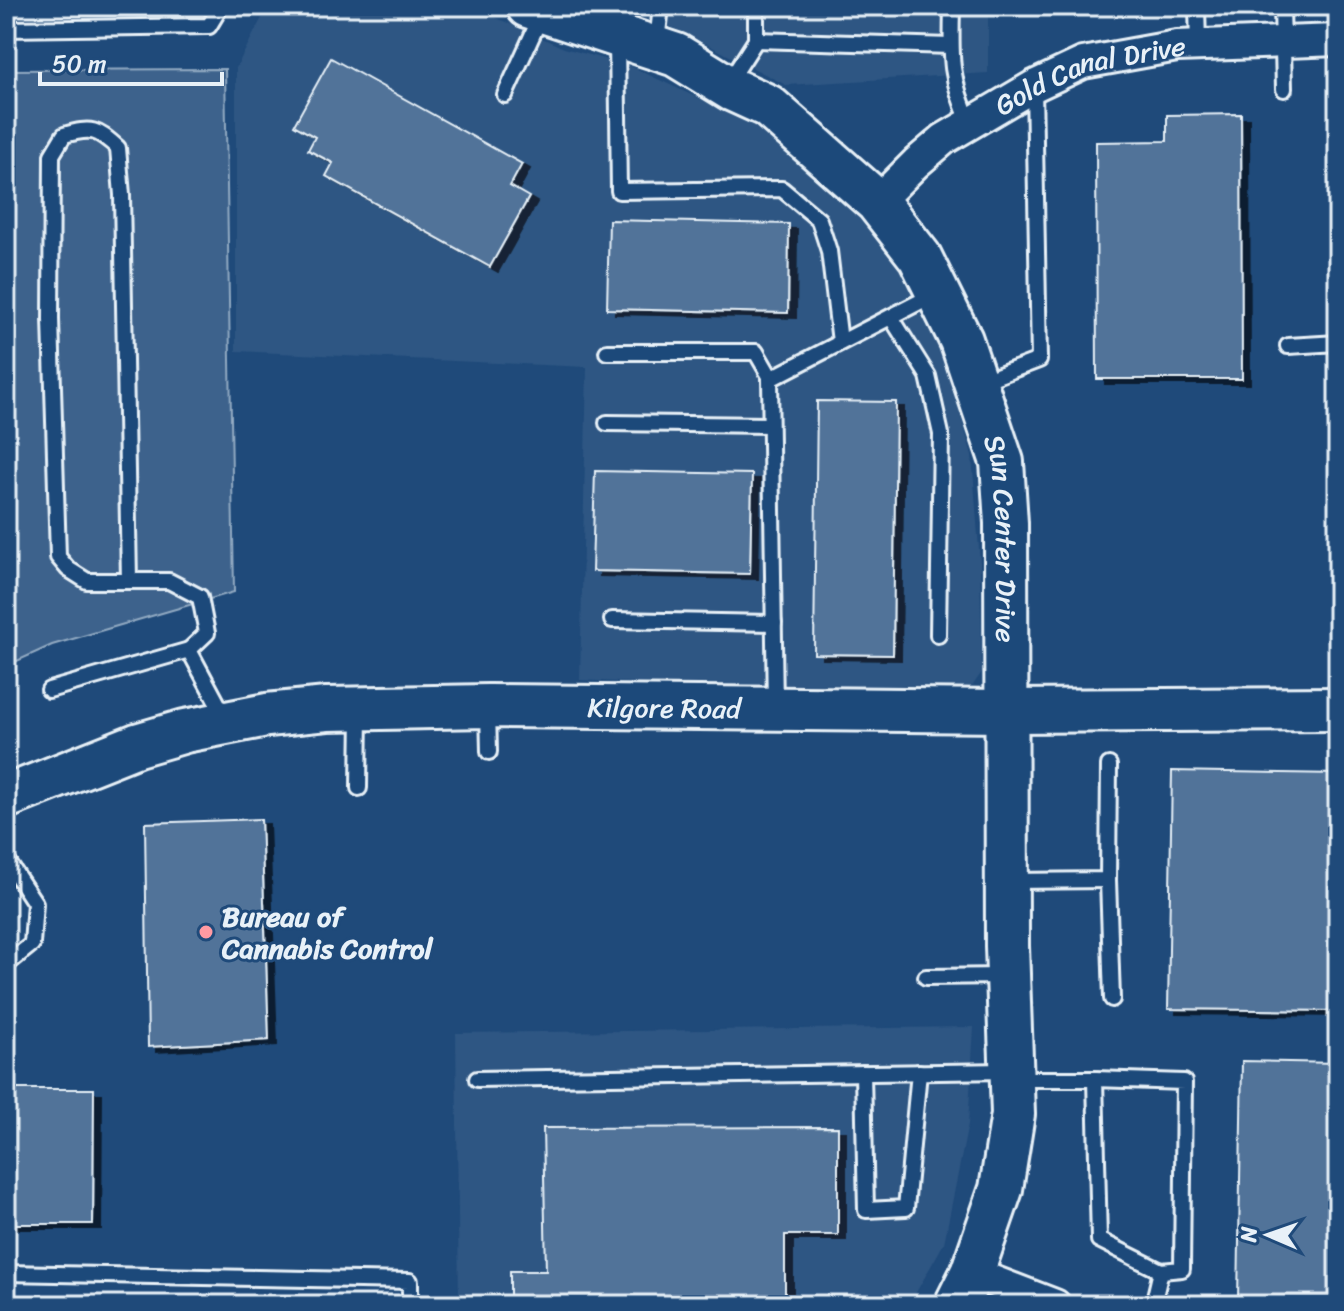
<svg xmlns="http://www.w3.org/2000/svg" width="1344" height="1311" viewBox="0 0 1344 1311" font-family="Sriracha,sans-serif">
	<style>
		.built { fill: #2e5683 }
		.green { fill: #3c628c; stroke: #92aac2; stroke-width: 2 }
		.building { fill: #517399; stroke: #e8f1f8; stroke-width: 2; filter: url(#shadow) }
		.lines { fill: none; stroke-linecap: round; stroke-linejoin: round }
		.lane-casing { stroke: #e8f1f8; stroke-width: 20 }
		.street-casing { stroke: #e8f1f8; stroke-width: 36 }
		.secondary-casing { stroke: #e8f1f8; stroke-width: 48 }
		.lane { stroke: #1f4a7a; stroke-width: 14 }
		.street { stroke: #1f4a7a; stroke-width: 30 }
		.secondary { stroke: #1f4a7a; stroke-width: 42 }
		.poi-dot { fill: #ff9aa2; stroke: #1f4a7a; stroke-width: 3 }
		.labels { text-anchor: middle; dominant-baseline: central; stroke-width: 6; stroke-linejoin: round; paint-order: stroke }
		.street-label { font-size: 28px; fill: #e8f1f8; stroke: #1f4a7a }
		.poi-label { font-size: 28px; font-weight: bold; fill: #e8f1f8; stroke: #1f4a7a; text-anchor: start }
	</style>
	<defs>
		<filter id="shadow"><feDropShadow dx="8" dy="5" stdDeviation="0" flood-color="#0009"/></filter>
	</defs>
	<rect width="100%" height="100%" fill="#1f4a7a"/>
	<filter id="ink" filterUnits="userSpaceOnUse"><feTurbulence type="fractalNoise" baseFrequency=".0125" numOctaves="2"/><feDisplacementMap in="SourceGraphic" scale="16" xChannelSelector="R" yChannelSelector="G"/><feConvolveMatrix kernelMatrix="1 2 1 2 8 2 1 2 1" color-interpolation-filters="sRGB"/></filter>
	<g filter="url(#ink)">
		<g class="built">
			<polygon points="268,6 470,6 564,48 630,66 772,133 872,228 933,320 972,455 980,563 982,672 973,685 957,691 916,698 580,680 587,367 236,351 236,68"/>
			<polygon points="613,6 988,6 988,73 786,85 681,31"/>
			<polygon points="974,1027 968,1124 944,1243 909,1305 459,1305 456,1033"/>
		</g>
		<polygon class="green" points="225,69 234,592 52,645 6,666 6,70"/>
		<g class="building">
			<polygon points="331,58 522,164 510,186 529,197 490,267 326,176 333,163 308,150 315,137 294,125"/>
			<polygon points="1241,114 1242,379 1097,379 1096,142 1167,141 1167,115"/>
			<polygon points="609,220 789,224 788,313 607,309"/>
			<polygon points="817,401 896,402 893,655 814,654"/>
			<polygon points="595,471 752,474 750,574 592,571"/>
			<polygon points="1172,771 1338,774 1338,1011 1168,1009"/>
			<polygon points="261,819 269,1040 148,1047 145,823"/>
			<polygon points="1242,1061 1338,1063 1338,1303 1238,1301"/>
			<polygon points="6,1089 94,1089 93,1224 6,1224"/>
			<polygon points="838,1127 838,1235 785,1235 785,1305 510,1305 510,1271 546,1271 543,1128"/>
		</g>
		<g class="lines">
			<g class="lane-casing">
				<g id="lane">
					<path d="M952,6C951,55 949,77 970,123"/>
					<polyline points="1197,6 1198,45"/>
					<polyline points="1282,6 1284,89"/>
					<polyline points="6,29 209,26 221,6"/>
					<polyline points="617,39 619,191 782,189 819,220 829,251 840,342"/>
					<polyline points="756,40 951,46"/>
					<polyline points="657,43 661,6"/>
					<polyline points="729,82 756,40 756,6"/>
					<polyline points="505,95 541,16"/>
					<polyline points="891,317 928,376 941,434 938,635"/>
					<polyline points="1288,346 1338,343"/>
					<polyline points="607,352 756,352 771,378"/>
					<polyline points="978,383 1039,360 1034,87"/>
					<polyline points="607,423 770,425"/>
					<path d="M129,581L122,195L118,148C97,129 92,127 64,135L52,155L51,319L58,557L68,569L87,581H169L200,597L207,633L189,650"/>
					<polyline points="612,620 774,623"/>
					<polyline points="49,690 189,650 226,719"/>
					<polyline points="775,706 770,379 933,295"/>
					<polyline points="488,709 489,752"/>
					<polyline points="359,788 360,712"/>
					<polyline points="6,859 35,903 32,944 6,965"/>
					<polyline points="1108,880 1112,999"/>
					<polyline points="1011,881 1108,880 1109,765"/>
					<polyline points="926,977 1004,976"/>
					<polyline points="863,1073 866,1210 906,1208 919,1072"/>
					<polyline points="477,1079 1008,1071"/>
					<polyline points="1017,1079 1095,1079 1099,1240 1161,1271 1153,1305"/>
					<polyline points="1095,1079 1184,1082 1182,1269 1161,1271"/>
					<polyline points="6,1273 410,1281 410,1305"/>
				</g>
			</g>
			<g class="street-casing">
				<g id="street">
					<path id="s1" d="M877,202L916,163L944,139L1034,86L1083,63L1177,46L1338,40"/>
					<polyline points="972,1273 1055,1305"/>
				</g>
			</g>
			<g class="secondary-casing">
				<g id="secondary">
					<path id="s2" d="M528,6L676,55L733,90L768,106L877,202L920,257L961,340L1002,462L1006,523L1007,946L1013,1114L1001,1189L972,1273L956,1305"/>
					<path id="s3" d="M6,797L137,745L185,731L267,715L327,709L488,706L1006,711L1338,709"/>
				</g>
			</g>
			<use href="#lane" class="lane"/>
			<use href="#street" class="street"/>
			<use href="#secondary" class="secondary"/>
		</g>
	</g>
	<circle class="poi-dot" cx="206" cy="932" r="8"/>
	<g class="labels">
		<g class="street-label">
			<text stroke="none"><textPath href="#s1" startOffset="254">Gold Canal Drive</textPath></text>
			<text stroke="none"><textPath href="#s2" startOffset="774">Sun Center Drive</textPath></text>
			<text stroke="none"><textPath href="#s3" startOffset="672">Kilgore Road</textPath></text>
		</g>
		<g class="poi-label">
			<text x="222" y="916">Bureau of<tspan x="222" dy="32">Cannabis Control</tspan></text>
		</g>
	</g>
	<rect width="1344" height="1311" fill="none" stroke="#1f4a7a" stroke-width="32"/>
	<rect x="16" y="16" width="1312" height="1279" fill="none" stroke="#e8f1f8" stroke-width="3" filter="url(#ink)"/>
	<g transform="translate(1268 1235) rotate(272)" stroke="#1f4a7a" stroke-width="6" paint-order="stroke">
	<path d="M0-6L14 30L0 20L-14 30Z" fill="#e8f1f8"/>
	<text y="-12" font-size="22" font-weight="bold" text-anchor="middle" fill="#e8f1f8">N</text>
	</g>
	<path d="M40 72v12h182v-12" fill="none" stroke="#e8f1f8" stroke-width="4"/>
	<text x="52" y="72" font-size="24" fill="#e8f1f8" stroke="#1f4a7a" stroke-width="6" paint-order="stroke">50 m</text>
</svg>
